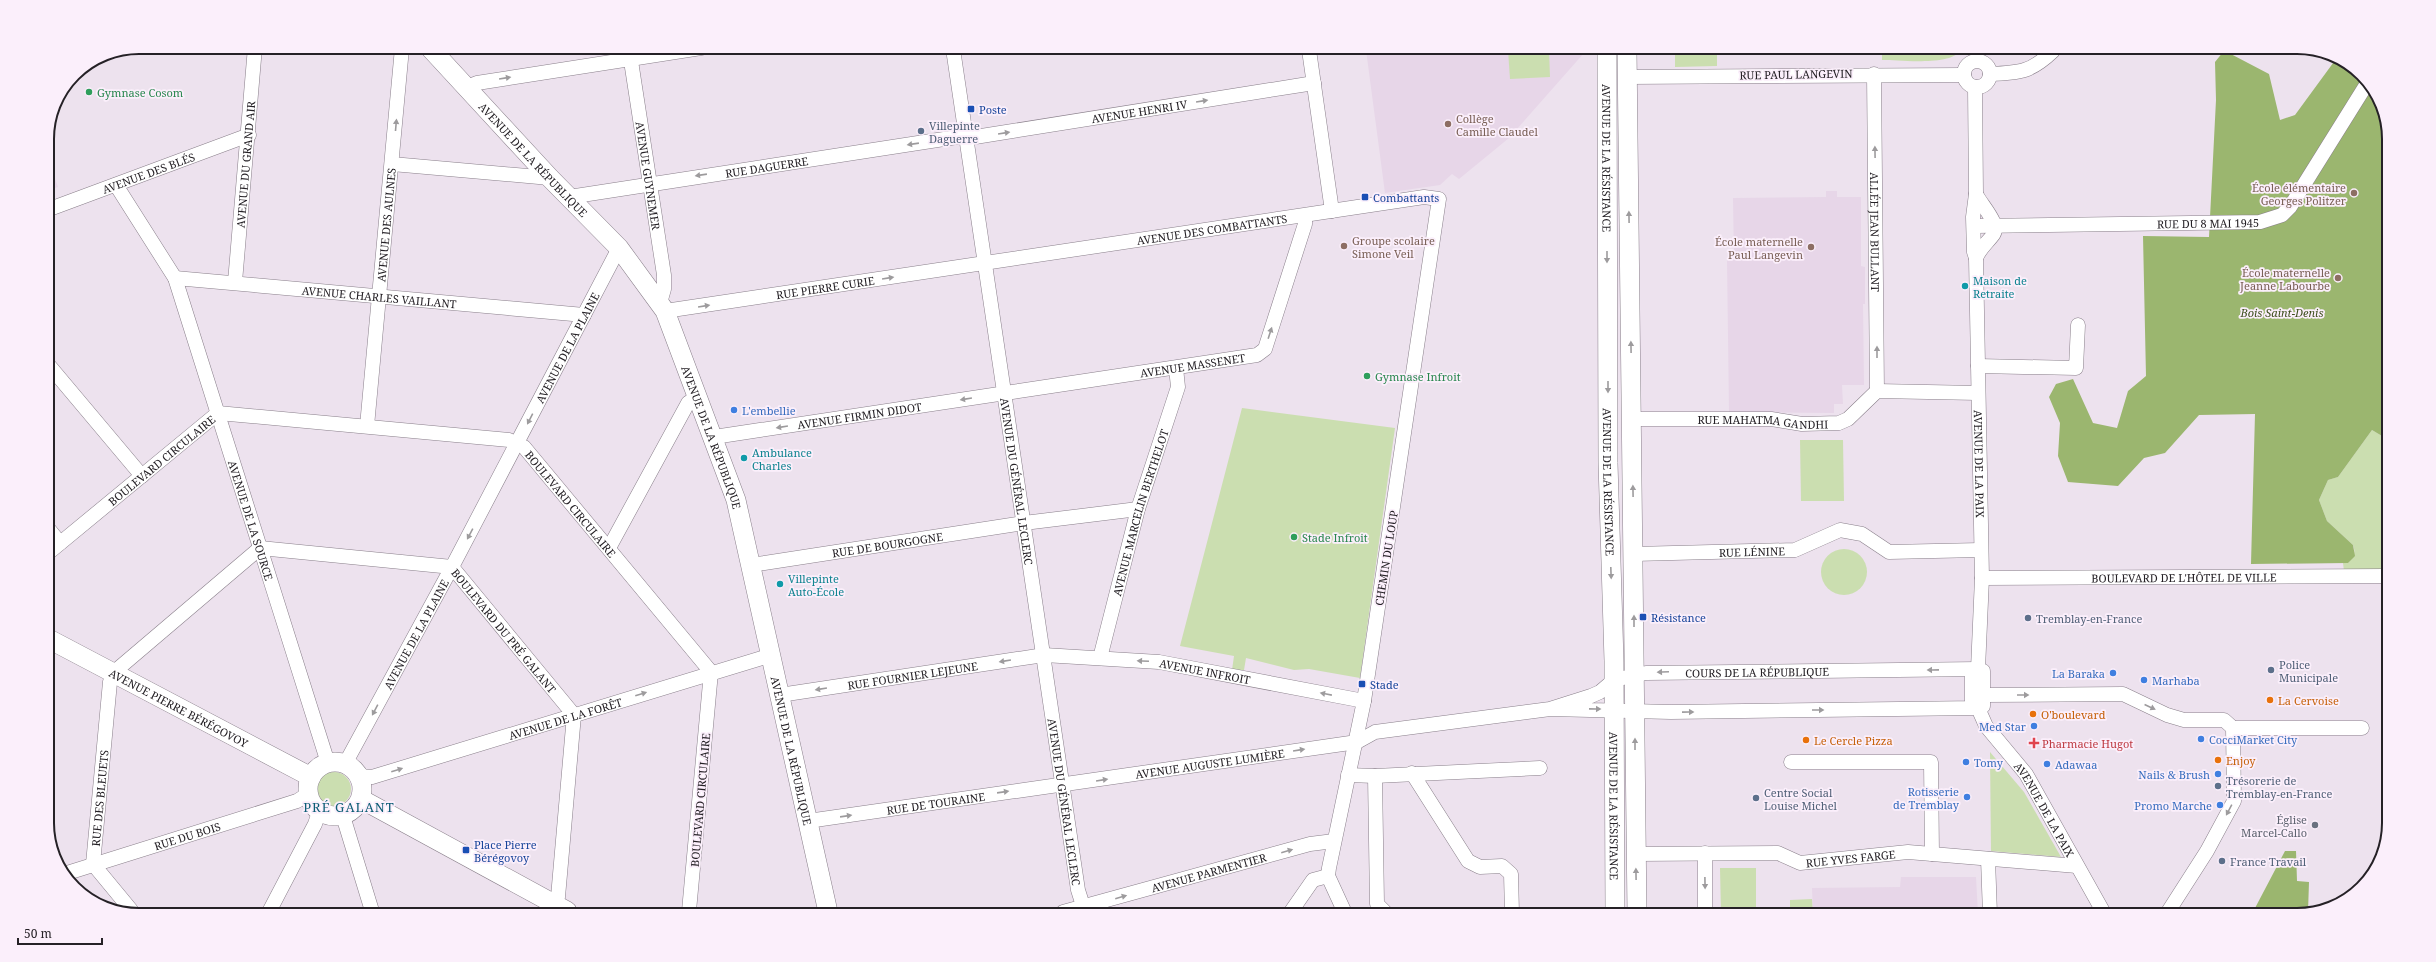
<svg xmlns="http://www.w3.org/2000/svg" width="2436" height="962" viewBox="0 0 2436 962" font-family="'Noto Serif',serif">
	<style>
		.built { fill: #e7d6e8 }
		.green { fill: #cbdeb0 }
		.forest { fill: #9bb66f }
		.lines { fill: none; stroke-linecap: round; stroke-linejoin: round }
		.street-casing { stroke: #897f8a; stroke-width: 15 }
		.secondary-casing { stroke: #897f8a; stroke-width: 20 }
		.street { stroke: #fff; stroke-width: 14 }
		.secondary { stroke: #fff; stroke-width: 19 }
		.oneway { fill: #9d9b9d }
		.leisure-dot { fill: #2e9e5b; stroke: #fbeffb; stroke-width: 1.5 }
		.transit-dot { fill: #1a4fb4; stroke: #fbeffb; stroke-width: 1.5 }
		.education-dot { fill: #8d6e63; stroke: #fbeffb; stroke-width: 1.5 }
		.service-dot { fill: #5c6f8a; stroke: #fbeffb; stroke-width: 1.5 }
		.culture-dot { fill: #0f9aa8; stroke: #fbeffb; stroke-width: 1.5 }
		.shop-dot { fill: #3f7fe0; stroke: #fbeffb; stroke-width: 1.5 }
		.food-dot { fill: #e8710a; stroke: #fbeffb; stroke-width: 1.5 }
		.health-dot { fill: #e0444e; stroke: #fbeffb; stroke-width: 1.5 }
		.worship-dot { fill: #6b7280; stroke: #fbeffb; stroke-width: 1.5 }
		.labels { text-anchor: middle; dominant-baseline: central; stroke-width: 3.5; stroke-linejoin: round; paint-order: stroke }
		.street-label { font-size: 11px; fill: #252126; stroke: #fbeffb }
		.leisure-label { font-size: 11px; fill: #27864d; stroke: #fbeffb; text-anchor: start }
		.transit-label { font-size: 11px; fill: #164399; stroke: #fbeffb; text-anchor: start }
		.education-label { font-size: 11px; fill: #785e54; stroke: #fbeffb; text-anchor: end }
		.service-label { font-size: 11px; fill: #4e5e75; stroke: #fbeffb; text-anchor: start }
		.culture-label { font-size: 11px; fill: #0d838f; stroke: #fbeffb; text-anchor: start }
		.park-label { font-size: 11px; font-style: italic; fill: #3c4e1b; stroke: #fbeffb }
		.shop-label { font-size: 11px; fill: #366cbe; stroke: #fbeffb; text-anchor: start }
		.food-label { font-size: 11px; fill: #c56008; stroke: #fbeffb; text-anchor: start }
		.health-label { font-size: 11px; fill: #be3a42; stroke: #fbeffb; text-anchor: start }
		.worship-label { font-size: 11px; fill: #5b616d; stroke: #fbeffb; text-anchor: end }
		.quarter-label { font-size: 13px; letter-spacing: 1px; fill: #0c5d75; stroke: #fbeffb }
		.rim { fill: none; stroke: #252126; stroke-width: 2 }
	</style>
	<rect width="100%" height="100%" fill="#ede2ee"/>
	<g class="built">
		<polygon points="1366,50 1584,50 1584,53 1509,138 1459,179 1452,174 1440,185 1385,193"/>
		<polygon points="47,158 58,187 47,191"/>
		<polygon points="1826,191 1837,191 1837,197 1861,197 1861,266 1865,267 1865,304 1863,304 1864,385 1842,385 1843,404 1834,404 1834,413 1729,412 1727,260 1734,259 1733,198 1826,197"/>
		<polygon points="1901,877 1976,877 1978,914 1813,914 1812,888 1900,887"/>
	</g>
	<g class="green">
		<polygon points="1508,50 1549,50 1550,77 1510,79"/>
		<polygon points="1675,51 1717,51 1717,66 1675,67"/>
		<path d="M1882,51H1960C1950,66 1899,60 1882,60Z"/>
		<polygon points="1242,408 1395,428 1360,678 1309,669 1294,670 1246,658 1244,670 1232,670 1234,656 1180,646"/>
		<path d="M2372,430L2387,439L2386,571H2344L2343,563H2348C2354,557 2356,553 2353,545L2327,521L2319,500L2328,480L2338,477Z"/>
		<polygon points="1800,440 1843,440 1844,501 1801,501"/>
		<circle cx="1844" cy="572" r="23"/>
		<polygon points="1990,752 2024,792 2061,857 1991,851"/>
		<circle cx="334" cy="789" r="17"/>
		<polygon points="1720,868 1756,868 1756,914 1721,914"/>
		<polygon points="1812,899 1813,914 1790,914 1790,900"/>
	</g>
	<g class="forest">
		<polygon points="2223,52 2227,52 2269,74 2280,120 2295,115 2336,59 2370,83 2389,133 2387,439 2372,430 2338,477 2328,480 2319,500 2327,521 2353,545 2355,556 2348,563 2251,564 2255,414 2199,415 2165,453 2144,458 2118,486 2068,482 2058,456 2060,423 2049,397 2056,384 2073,379 2093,423 2117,428 2128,391 2146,376 2143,236 2209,237 2216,100 2215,62"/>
		<polygon points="2285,851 2296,851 2297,881 2309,882 2308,912 2297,915 2255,915 2254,910"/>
	</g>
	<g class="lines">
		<g class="street-casing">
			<g id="street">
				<path id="s1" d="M629,48L664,275V289L660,303"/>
				<path id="s2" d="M953,49L1078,890L1085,912"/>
				<polyline points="1309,50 1332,211"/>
				<circle cx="1977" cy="74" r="13"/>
				<path id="s3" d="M1874,74L1877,391"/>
				<path d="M1990,74C2020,73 2031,72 2053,51"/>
				<polyline points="1627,77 1964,75"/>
				<polyline points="467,87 477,83 701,48"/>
				<polyline points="1975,87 1976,194 1973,217 1974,252 1976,258"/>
				<polyline points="392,164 550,178"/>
				<path id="s4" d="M116,185L175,278L328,763"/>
				<path id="s5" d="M1976,194C1981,205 2001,224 1993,235C1987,243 1980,248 1976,258L1982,578L1978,669"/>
				<path id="s6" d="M569,197L957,137H975L1314,83"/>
				<path id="s7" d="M47,210L249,135"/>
				<path id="s8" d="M1974,226L2260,222L2282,215L2290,207L2368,82"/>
				<path id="s9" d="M175,278L584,315"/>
				<path id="s10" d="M235,282L255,47"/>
				<path id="s11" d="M665,311L1424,197L1439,199L1364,701L1329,868L1328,876L1345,913"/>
				<polyline points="47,363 142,476"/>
				<polyline points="1978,366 2076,368 2078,325"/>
				<path id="s12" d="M1632,419H1771L1802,424L1839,423L1848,419L1877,391L1978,393"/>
				<path id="s13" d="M367,426L402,48"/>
				<path id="s14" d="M714,437L1257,355L1265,349L1305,224V216"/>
				<polyline points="47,527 60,543"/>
				<polyline points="609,548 688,403 698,396"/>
				<path id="s15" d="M47,554L218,413L509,440L524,447L711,672L689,911"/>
				<path id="s16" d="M1634,554L1795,550L1840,530L1862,534L1889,552L1980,550"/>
				<path id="s17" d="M751,565L1024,523L1138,509"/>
				<path id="s18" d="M1982,578L2386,576"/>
				<path id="s19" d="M1100,658L1138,509L1178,387L1176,368"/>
				<polyline points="1972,670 1972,707"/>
				<path id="s20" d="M780,695L1044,655L1159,662L1364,701"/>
				<polyline points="1984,695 2123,694 2167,715 2184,720 2224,720 2233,728 2234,801 2207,851 2166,915"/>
				<path id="s21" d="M1978,708L1986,726L2026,774L2105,915"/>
				<polyline points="2233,728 2362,728"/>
				<polyline points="1791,762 1931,762 1932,854"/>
				<path id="s22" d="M345,764L452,567L619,248"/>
				<polyline points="1412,773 1468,861 1480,867 1502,866 1511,874 1512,913"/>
				<polyline points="1348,775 1375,776 1540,768"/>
				<path id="s23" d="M359,776L372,777L772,655"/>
				<polyline points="1375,776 1377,904 1386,913"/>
				<polyline points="343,816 372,911"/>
				<path id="s24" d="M808,821L1357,742L1375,732L1550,709L1591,696L1600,692L1614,680L1646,673L1978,669L1983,671V706L1978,708L1671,712L1550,709"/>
				<polyline points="1705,853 1705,914"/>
				<path id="s25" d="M1636,854L1778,853L1800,863L1908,852L2077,866"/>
				<polyline points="1988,859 1990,914"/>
				<path id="s26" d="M64,874L297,801L308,794"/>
				<path id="s27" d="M131,910L93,864L110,682L113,673L260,548L452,567L574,715L558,897L552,911"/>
				<polyline points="270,910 315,824 319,812"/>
				<path id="s28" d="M1063,912L1310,844L1334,841"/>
				<polyline points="1290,913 1313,880 1328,876"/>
			</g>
		</g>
		<g class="secondary-casing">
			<g id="secondary">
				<path id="s29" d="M430,48L550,178L619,248L665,311L736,500L828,912"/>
				<path id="s30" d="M1607,50L1608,463L1614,661L1615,913"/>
				<polyline points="1627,50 1637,913"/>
				<path id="s31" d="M47,638L311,777"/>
				<circle cx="335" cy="789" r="27"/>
				<polyline points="361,799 567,911"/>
			</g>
		</g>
		<use href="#street" class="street"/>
		<use href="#secondary" class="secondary"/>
	</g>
	<defs><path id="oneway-solid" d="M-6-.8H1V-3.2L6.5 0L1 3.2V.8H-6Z"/></defs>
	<g class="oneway">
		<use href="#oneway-solid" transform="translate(505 78) rotate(-9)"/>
		<use href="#oneway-solid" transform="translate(1202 101) rotate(-9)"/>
		<use href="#oneway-solid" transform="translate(396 125) rotate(-85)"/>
		<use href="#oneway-solid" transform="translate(1004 133) rotate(-9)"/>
		<use href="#oneway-solid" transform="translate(913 144) rotate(172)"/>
		<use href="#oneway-solid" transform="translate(1875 152) rotate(-91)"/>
		<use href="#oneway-solid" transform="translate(701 175) rotate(172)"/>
		<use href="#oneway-solid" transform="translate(1629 217) rotate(-91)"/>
		<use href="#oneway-solid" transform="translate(1607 257) rotate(90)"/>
		<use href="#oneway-solid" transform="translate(888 278) rotate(-9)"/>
		<use href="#oneway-solid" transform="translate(704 306) rotate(-9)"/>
		<use href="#oneway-solid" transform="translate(1270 333) rotate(-72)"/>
		<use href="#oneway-solid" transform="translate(1631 347) rotate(-91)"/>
		<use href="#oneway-solid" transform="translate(1877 352) rotate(-90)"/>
		<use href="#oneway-solid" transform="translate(1608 387) rotate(90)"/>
		<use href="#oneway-solid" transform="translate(966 399) rotate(171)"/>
		<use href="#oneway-solid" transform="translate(530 419) rotate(117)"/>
		<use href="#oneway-solid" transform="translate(782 427) rotate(171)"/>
		<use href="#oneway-solid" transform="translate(1633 491) rotate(-91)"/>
		<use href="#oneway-solid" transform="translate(470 534) rotate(118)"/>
		<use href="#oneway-solid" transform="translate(1611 573) rotate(88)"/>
		<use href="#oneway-solid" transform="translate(1634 621) rotate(-90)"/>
		<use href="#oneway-solid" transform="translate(1005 661) rotate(171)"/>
		<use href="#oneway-solid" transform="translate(1143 661) rotate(-177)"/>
		<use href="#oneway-solid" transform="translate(1933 670) rotate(179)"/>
		<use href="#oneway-solid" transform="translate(1663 672) rotate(178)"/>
		<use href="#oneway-solid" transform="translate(821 689) rotate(171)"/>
		<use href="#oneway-solid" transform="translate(641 694) rotate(-17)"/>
		<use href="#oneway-solid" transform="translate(1326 694) rotate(-169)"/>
		<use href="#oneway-solid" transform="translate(2023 695)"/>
		<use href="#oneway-solid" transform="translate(2150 707) rotate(25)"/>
		<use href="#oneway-solid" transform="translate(1595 709) rotate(1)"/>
		<use href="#oneway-solid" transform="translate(375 710) rotate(118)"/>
		<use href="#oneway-solid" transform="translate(1818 710)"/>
		<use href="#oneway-solid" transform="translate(1688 712) rotate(-1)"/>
		<use href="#oneway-solid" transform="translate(1635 744) rotate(-90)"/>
		<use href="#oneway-solid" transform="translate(1299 750) rotate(-9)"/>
		<use href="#oneway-solid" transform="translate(397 770) rotate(-17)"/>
		<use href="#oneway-solid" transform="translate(1102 780) rotate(-9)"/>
		<use href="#oneway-solid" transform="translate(1003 792) rotate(-8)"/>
		<use href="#oneway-solid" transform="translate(2229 810) rotate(118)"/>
		<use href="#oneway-solid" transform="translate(846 816) rotate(-8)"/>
		<use href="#oneway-solid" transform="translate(1287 851) rotate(-16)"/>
		<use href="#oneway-solid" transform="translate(1636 874) rotate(-91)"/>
		<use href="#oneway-solid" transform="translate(1705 883) rotate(89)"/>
		<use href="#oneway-solid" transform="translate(1121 897) rotate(-16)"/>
	</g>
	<g class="leisure-dot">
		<circle cx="89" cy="92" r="4"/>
		<circle cx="1367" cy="376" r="4"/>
		<circle cx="1294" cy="537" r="4"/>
	</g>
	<g class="transit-dot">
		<rect x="967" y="105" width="8" height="8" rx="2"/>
		<rect x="1361" y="193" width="8" height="8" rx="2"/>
		<rect x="1639" y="613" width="8" height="8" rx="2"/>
		<rect x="1358" y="680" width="8" height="8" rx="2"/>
		<rect x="462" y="846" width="8" height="8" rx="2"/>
	</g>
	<g class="education-dot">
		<circle cx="1448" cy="124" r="4"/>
		<circle cx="2354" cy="193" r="4"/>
		<circle cx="1344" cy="246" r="4"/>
		<circle cx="1811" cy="247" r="4"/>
		<circle cx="2338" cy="278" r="4"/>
	</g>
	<g class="service-dot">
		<circle cx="921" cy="131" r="4"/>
		<circle cx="2028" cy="618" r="4"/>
		<circle cx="2271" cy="670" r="4"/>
		<circle cx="2218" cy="786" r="4"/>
		<circle cx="1756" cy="798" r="4"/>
		<circle cx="2222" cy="861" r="4"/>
	</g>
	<g class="culture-dot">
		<circle cx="1965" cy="286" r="4"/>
		<circle cx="744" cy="458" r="4"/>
		<circle cx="780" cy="584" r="4"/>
	</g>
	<g class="shop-dot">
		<circle cx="734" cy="410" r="4"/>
		<circle cx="2113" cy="673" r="4"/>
		<circle cx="2144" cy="680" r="4"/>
		<circle cx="2034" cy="726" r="4"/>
		<circle cx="2201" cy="739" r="4"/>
		<circle cx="1966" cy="762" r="4"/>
		<circle cx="2047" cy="764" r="4"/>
		<circle cx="2218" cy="774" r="4"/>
		<circle cx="1967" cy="797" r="4"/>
		<circle cx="2220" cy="805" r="4"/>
	</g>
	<g class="food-dot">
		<circle cx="2270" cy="700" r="4"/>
		<circle cx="2033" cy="714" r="4"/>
		<circle cx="1806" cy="740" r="4"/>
		<circle cx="2218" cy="760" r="4"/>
	</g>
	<path class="health-dot" d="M2032 737h4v4h4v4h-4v4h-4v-4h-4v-4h4z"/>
	<circle class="worship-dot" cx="2315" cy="825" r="4"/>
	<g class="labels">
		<g class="street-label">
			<text transform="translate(1796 74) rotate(-1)">RUE PAUL LANGEVIN</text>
			<text stroke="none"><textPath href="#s6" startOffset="577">AVENUE HENRI IV</textPath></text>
			<text stroke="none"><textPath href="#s30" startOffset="108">AVENUE DE LA RÉSISTANCE</textPath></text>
			<text stroke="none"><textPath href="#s29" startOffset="152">AVENUE DE LA RÉPUBLIQUE</textPath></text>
			<text stroke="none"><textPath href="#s10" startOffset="118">AVENUE DU GRAND AIR</textPath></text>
			<text stroke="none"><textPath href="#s6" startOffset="200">RUE DAGUERRE</textPath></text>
			<text stroke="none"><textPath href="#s7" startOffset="108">AVENUE DES BLÉS</textPath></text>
			<text stroke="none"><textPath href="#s1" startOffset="129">AVENUE GUYNEMER</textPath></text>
			<text stroke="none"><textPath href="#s8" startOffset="234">RUE DU 8 MAI 1945</textPath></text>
			<text stroke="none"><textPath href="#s13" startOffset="202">AVENUE DES AULNES</textPath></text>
			<text stroke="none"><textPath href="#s11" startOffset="553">AVENUE DES COMBATTANTS</textPath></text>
			<text stroke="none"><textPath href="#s3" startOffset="158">ALLÉE JEAN BULLANT</textPath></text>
			<text stroke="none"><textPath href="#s11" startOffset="162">RUE PIERRE CURIE</textPath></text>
			<text stroke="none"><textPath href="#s9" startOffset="205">AVENUE CHARLES VAILLANT</textPath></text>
			<text stroke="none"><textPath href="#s22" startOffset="472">AVENUE DE LA PLAINE</textPath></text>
			<text stroke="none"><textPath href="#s14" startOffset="484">AVENUE MASSENET</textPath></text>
			<text stroke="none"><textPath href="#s14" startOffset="147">AVENUE FIRMIN DIDOT</textPath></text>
			<text stroke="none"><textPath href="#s12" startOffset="131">RUE MAHATMA GANDHI</textPath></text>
			<text stroke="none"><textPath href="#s29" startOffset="488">AVENUE DE LA RÉPUBLIQUE</textPath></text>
			<text stroke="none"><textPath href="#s15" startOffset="148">BOULEVARD CIRCULAIRE</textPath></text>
			<text stroke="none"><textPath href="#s5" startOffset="281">AVENUE DE LA PAIX</textPath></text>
			<text stroke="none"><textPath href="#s2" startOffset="437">AVENUE DU GÉNÉRAL LECLERC</textPath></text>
			<text stroke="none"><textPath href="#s30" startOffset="432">AVENUE DE LA RÉSISTANCE</textPath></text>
			<text stroke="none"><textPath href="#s15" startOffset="604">BOULEVARD CIRCULAIRE</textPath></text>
			<text stroke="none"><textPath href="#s19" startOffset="151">AVENUE MARCELIN BERTHELOT</textPath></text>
			<text stroke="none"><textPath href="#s4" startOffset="364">AVENUE DE LA SOURCE</textPath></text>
			<text stroke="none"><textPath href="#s17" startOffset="138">RUE DE BOURGOGNE</textPath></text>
			<text stroke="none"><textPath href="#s16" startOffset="118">RUE LÉNINE</textPath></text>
			<text transform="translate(1386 558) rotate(-81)">CHEMIN DU LOUP</text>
			<text stroke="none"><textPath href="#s18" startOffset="202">BOULEVARD DE L'HÔTEL DE VILLE</textPath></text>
			<text stroke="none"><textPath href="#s27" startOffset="720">BOULEVARD DU PRÉ GALANT</textPath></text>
			<text stroke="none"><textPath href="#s22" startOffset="148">AVENUE DE LA PLAINE</textPath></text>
			<text stroke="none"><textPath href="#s20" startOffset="429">AVENUE INFROIT</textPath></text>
			<text stroke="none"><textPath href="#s24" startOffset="967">COURS DE LA RÉPUBLIQUE</textPath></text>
			<text stroke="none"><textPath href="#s20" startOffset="134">RUE FOURNIER LEJEUNE</textPath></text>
			<text stroke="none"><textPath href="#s31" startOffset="149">AVENUE PIERRE BÉRÉGOVOY</textPath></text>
			<text stroke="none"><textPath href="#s23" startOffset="215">AVENUE DE LA FORÊT</textPath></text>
			<text stroke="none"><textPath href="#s29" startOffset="812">AVENUE DE LA RÉPUBLIQUE</textPath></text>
			<text stroke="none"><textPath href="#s24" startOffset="406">AVENUE AUGUSTE LUMIÈRE</textPath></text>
			<text stroke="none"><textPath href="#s27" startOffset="126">RUE DES BLEUETS</textPath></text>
			<text transform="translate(700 800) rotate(-85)">BOULEVARD CIRCULAIRE</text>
			<text stroke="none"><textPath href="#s2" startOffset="761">AVENUE DU GÉNÉRAL LECLERC</textPath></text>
			<text stroke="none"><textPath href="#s24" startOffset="129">RUE DE TOURAINE</textPath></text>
			<text stroke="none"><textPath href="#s30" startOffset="756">AVENUE DE LA RÉSISTANCE</textPath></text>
			<text stroke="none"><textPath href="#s21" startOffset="122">AVENUE DE LA PAIX</textPath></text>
			<text stroke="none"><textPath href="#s26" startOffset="129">RUE DU BOIS</textPath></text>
			<text stroke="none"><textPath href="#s25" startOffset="217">RUE YVES FARGE</textPath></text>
			<text stroke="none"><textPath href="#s28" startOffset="151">AVENUE PARMENTIER</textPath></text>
		</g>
		<g class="leisure-label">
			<text x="97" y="92">Gymnase Cosom</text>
			<text x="1375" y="376">Gymnase Infroit</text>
			<text x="1302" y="537">Stade Infroit</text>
		</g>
		<g class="transit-label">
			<text x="979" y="109">Poste</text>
			<text x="1373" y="197">Combattants</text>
			<text x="1651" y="617">Résistance</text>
			<text x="1370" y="684">Stade</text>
			<text x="474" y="844">Place Pierre<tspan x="474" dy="13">Bérégovoy</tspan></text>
		</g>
		<g class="education-label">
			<text x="1456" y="118" text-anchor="start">Collège<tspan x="1456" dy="13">Camille Claudel</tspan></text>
			<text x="2346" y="187">École élémentaire<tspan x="2346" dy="13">Georges Politzer</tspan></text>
			<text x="1352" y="240" text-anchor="start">Groupe scolaire<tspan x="1352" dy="13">Simone Veil</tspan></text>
			<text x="1803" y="241">École maternelle<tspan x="1803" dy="13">Paul Langevin</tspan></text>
			<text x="2330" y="272">École maternelle<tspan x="2330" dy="13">Jeanne Labourbe</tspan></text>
		</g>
		<g class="service-label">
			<text x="929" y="125">Villepinte<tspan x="929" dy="13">Daguerre</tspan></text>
			<text x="2036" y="618">Tremblay-en-France</text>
			<text x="2279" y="664">Police<tspan x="2279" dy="13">Municipale</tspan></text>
			<text x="2226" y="780">Trésorerie de<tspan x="2226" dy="13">Tremblay-en-France</tspan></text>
			<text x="1764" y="792">Centre Social<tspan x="1764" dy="13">Louise Michel</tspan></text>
			<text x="2230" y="861">France Travail</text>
		</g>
		<g class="culture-label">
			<text x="1973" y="280">Maison de<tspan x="1973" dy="13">Retraite</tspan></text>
			<text x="752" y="452">Ambulance<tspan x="752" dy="13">Charles</tspan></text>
			<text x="788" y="578">Villepinte<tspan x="788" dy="13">Auto-École</tspan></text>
		</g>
		<g class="park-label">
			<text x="2282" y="312">Bois Saint-Denis</text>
		</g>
		<g class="shop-label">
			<text x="742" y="410">L'embellie</text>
			<text x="2105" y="673" text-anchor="end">La Baraka</text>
			<text x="2152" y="680">Marhaba</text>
			<text x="2026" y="726" text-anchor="end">Med Star</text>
			<text x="2209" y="739">CocciMarket City</text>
			<text x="1974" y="762">Tomy</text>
			<text x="2055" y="764">Adawaa</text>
			<text x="2210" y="774" text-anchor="end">Nails &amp; Brush</text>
			<text x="1959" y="791" text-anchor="end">Rotisserie<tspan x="1959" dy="13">de Tremblay</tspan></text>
			<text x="2212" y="805" text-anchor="end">Promo Marche</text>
		</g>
		<g class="food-label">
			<text x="2278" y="700">La Cervoise</text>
			<text x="2041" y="714">O'boulevard</text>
			<text x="1814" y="740">Le Cercle Pizza</text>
			<text x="2226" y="760">Enjoy</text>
		</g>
		<g class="health-label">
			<text x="2042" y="743">Pharmacie Hugot</text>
		</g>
		<g class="worship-label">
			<text x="2307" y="819">Église<tspan x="2307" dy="13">Marcel-Callo</tspan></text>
		</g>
		<g class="quarter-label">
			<text x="349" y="807">PRÉ GALANT</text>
		</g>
	</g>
	<path d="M0 0H2436V962H0ZM139 54H2297A85 85 0 0 1 2382 139V823A85 85 0 0 1 2297 908H139A85 85 0 0 1 54 823V139A85 85 0 0 1 139 54Z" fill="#fbeffb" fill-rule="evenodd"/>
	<path class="rim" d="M139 54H2297A85 85 0 0 1 2382 139V823A85 85 0 0 1 2297 908H139A85 85 0 0 1 54 823V139A85 85 0 0 1 139 54Z"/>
	<path d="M18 938v6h84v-6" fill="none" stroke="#252126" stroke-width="2"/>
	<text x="24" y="938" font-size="12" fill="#252126" stroke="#fbeffb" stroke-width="3" paint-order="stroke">50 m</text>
</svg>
